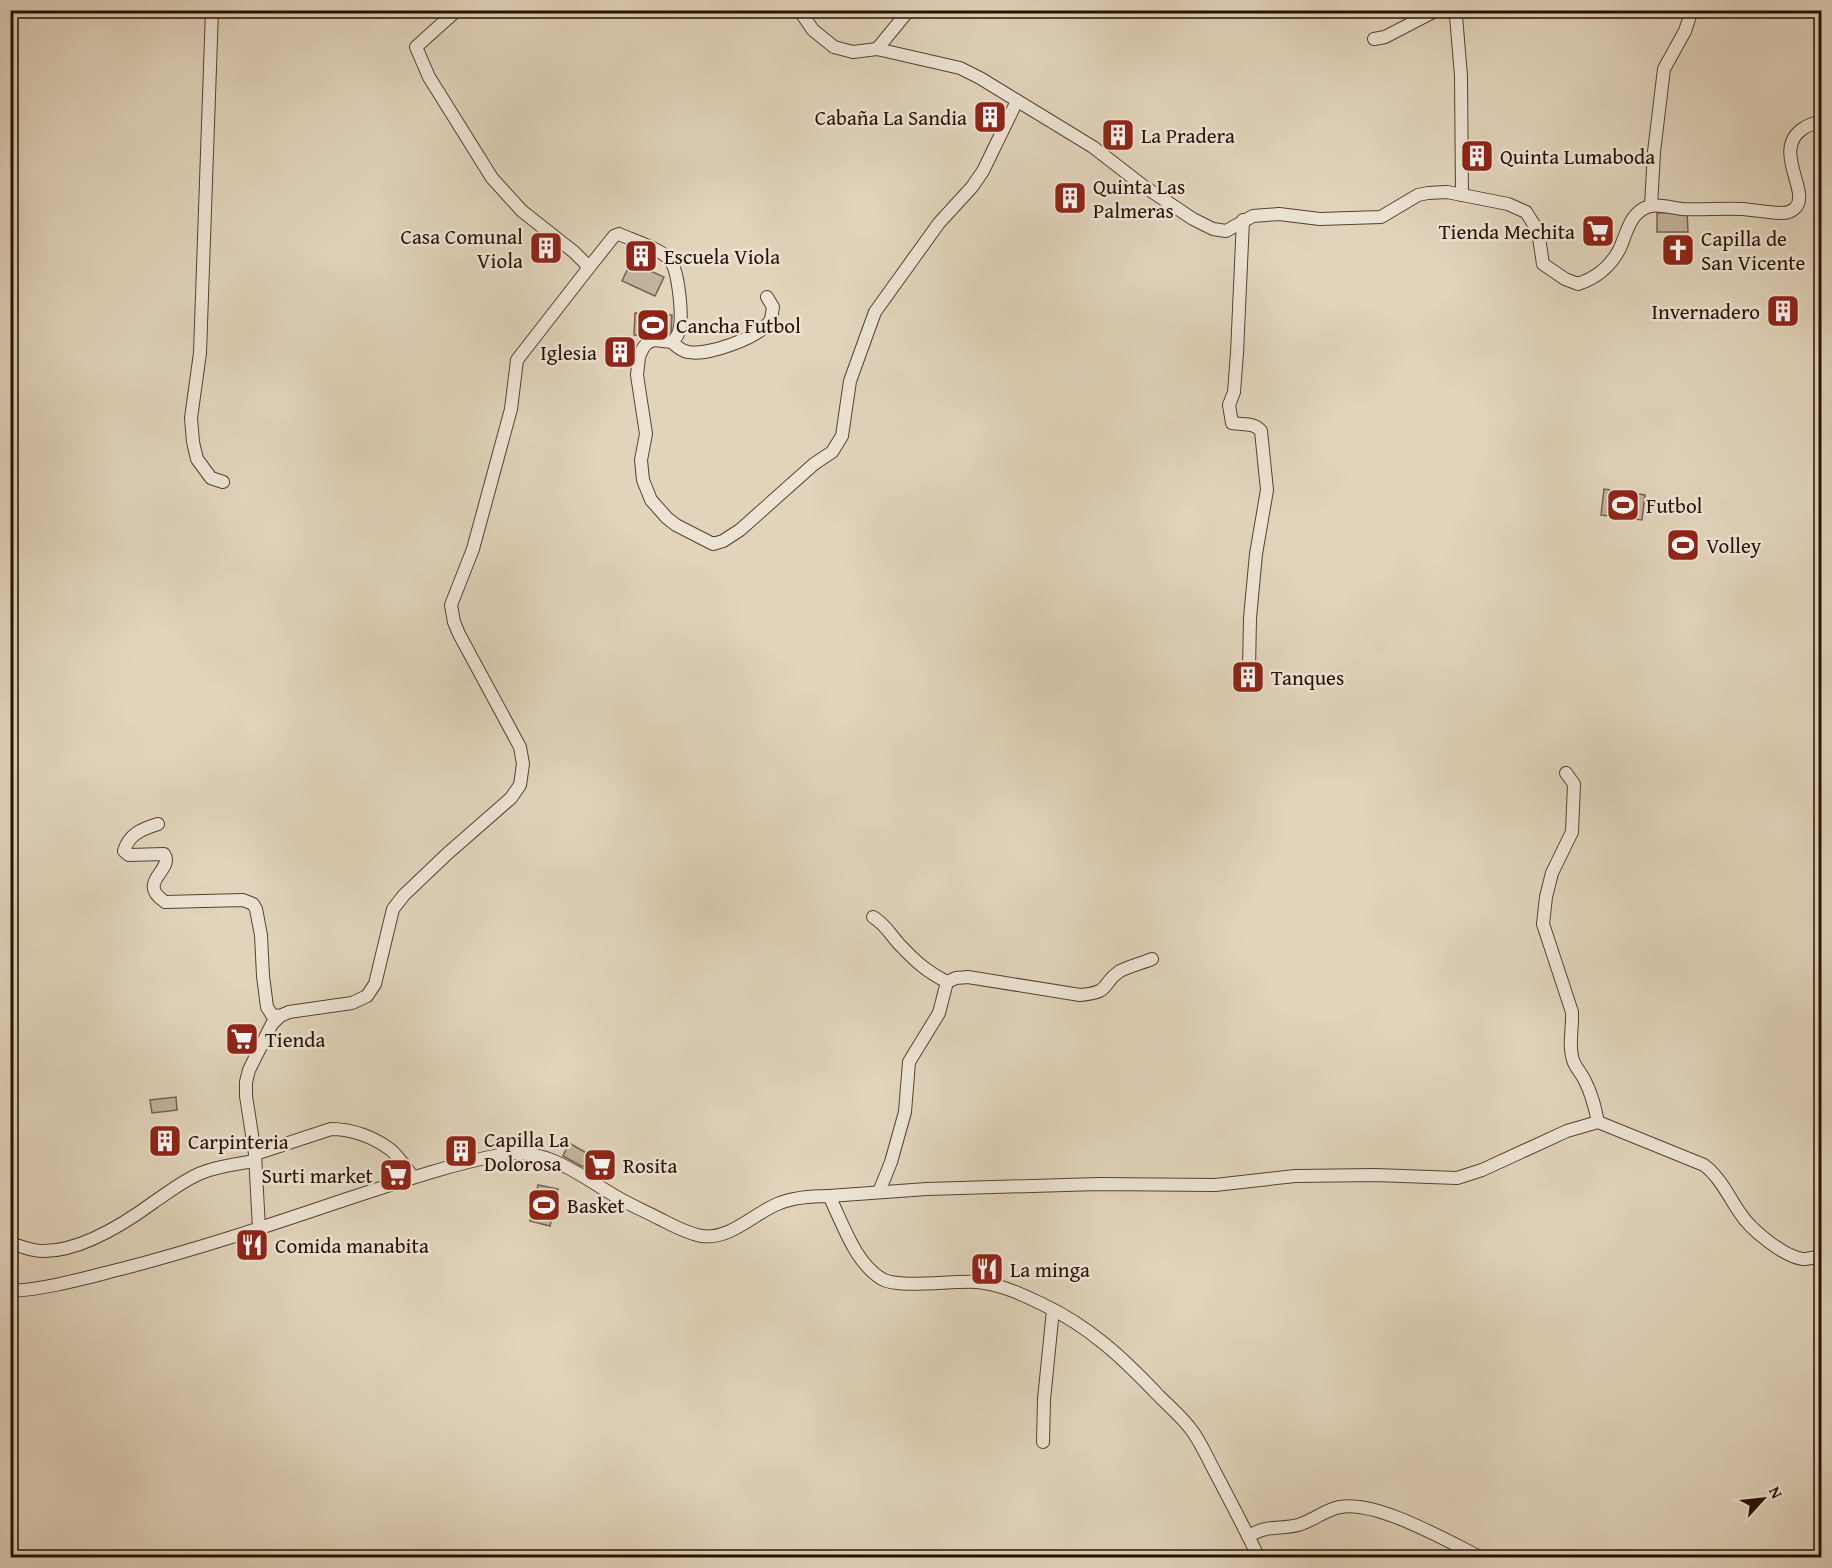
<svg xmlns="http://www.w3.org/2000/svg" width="1832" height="1568" viewBox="0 0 1832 1568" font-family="'Gentium Book Plus',serif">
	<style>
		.pitch { fill: #c2b39c; stroke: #756150; stroke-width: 1.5 }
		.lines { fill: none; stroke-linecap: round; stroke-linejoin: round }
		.minor-casing { stroke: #564031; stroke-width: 14 }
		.minor { stroke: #ece3d3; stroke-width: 12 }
		.labels { text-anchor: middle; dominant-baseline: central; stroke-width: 5; stroke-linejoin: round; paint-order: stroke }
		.poi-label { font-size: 21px; fill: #280f03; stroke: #ece3d3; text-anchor: start }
	</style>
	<rect width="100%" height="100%" fill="#e1d4bb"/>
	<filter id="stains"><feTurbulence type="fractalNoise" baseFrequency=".00333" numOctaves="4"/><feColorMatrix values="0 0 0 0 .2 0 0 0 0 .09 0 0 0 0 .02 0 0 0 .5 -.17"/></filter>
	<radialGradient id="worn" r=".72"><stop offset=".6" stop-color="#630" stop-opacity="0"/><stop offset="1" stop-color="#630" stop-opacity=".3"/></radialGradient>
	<g class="pitch">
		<polygon points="1687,212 1688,232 1657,232 1657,213"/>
		<polygon points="631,262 664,277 655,296 622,281"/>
		<polygon points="635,313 672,315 671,337 634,335"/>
		<polygon points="1604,489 1645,495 1642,520 1601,515"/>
		<polygon points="1695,534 1698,549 1672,556 1669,541"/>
		<polygon points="176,1097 177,1110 152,1113 150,1100"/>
		<polygon points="569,1143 590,1155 583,1167 563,1156"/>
		<polygon points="538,1185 558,1189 550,1226 530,1221"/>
	</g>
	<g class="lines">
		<g class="minor-casing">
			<g id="minor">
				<polyline points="212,10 200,353 191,418 193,442 197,459 211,478 223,482"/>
				<path d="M799,10L813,30L834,47L853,52L877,49L960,68L980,78L1093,147L1142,185L1193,219L1213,229L1226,231L1253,216L1279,214L1320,219L1381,217L1418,195L1428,193L1447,192L1508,204L1526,212L1538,231L1543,264L1565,279L1578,284C1596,278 1610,267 1619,250C1627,234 1629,212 1650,206C1659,204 1672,208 1682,209C1702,210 1722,208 1742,209C1756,210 1769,213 1783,213C1788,213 1792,211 1795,208C1812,193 1770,149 1804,128C1810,124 1816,123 1822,121"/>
				<polyline points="1454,10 1456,16 1461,76 1462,195"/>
				<polyline points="1374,39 1385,37 1437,10"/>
				<polyline points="877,49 909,10"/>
				<polyline points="1651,206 1654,152 1664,69 1685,31 1692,10"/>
				<path d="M1243,220L1237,353L1234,392L1229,405L1232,423C1243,425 1254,422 1261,431L1267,490L1256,554L1250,618L1249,670"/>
				<path d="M587,270L614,236L619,234C632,240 661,249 669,259C679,269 683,318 679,331C678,336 675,339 672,342L654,340L647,343L643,348L639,357L637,375L646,434L641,460L643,480L651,500L667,518L676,525L713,544L723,541L740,530L814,464L832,452L842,436L850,381L875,312L939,223L972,187L983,171L1017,101"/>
				<path d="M672,342C676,346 682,351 688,352C707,356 759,338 770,321C772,317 772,312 773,307L767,297"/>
				<path d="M1566,773L1574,784L1572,832L1552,873L1546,897L1543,924L1572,1012C1573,1028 1568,1045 1573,1060C1575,1067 1582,1074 1585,1081C1592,1094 1595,1108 1598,1122"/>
				<path d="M158,824C142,829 129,834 124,851L129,855L164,854C175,870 135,882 165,902L243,900L253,904L256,909L261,935L263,976L267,1007L272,1015L280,1016"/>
				<path d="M873,917C885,924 890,934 899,944C916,962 926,971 947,982"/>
				<path d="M255,1154L331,1129C352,1129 374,1137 391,1150C399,1157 406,1168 413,1177"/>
				<path d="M879,1192L891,1162L905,1112L909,1062L939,1013L947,982L956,978L968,977L1080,995C1113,992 1100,984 1120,971C1130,966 1142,963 1152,959"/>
				<path d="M829,1196L927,1189L1098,1184L1215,1185L1295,1176L1375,1175L1457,1178L1482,1170L1567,1131L1598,1122L1704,1165C1720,1177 1729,1197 1740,1213C1750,1229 1784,1257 1803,1259C1809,1259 1816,1257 1822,1256"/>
				<polyline points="259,1229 255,1154 246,1096 246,1082 249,1070 272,1024 280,1016 289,1012 352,1003 367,996 375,984 393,909 404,895 447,854 511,798 520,785 523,764 520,747 459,634 454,622 451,605 473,549 511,409 517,360 587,270 586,264 574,252 522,211 492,178 429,77 416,47 457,10"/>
				<path d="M10,1243C20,1246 32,1251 42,1251C80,1252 124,1224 154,1202C169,1192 184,1180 201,1173C219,1166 237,1164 255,1161"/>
				<path d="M10,1291C48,1289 85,1278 121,1269C195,1250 267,1226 338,1202C393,1184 447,1165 504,1154C546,1147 581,1176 615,1196C630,1205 645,1211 660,1219C672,1225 688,1234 702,1236C731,1240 755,1212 780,1203C795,1197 813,1196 829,1196C843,1223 854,1262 882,1279C899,1289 954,1280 977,1282C1000,1284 1021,1294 1042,1304C1089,1326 1123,1358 1159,1396C1171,1408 1184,1419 1193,1432C1202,1445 1208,1459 1215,1472C1230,1501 1245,1529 1259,1558"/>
				<polyline points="1043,1442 1044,1399 1053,1310"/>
				<path d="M1248,1536C1254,1533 1260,1530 1266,1529C1276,1527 1287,1528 1298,1525C1313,1521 1324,1510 1340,1507C1377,1500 1447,1541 1482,1558"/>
				<polyline points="1681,1557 1681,1558"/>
			</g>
		</g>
		<use href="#minor" class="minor"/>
	</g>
	<defs>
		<g id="building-square" transform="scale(1.725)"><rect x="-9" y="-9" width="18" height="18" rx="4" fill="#8f2418" stroke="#ece3d3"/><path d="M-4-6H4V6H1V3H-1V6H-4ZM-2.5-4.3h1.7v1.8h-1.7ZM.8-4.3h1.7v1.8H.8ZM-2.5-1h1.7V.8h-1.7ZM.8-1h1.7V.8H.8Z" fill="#fff"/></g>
		<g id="supermarket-square" transform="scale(1.725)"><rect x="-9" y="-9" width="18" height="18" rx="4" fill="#8f2418" stroke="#ece3d3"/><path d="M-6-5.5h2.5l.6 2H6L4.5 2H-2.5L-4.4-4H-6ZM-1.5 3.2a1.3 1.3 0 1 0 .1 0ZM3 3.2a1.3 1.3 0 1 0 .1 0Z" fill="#fff"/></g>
		<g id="church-square" transform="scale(1.725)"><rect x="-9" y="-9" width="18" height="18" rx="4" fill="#8f2418" stroke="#ece3d3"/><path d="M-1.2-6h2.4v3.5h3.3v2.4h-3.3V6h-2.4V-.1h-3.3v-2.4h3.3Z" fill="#fff"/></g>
		<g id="stadium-square" transform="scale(1.725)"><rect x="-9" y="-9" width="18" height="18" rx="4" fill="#8f2418" stroke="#ece3d3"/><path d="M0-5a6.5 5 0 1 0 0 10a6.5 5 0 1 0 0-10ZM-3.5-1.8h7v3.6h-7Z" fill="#fff"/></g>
		<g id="restaurant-square" transform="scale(1.725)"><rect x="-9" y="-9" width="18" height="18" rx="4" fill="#8f2418" stroke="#ece3d3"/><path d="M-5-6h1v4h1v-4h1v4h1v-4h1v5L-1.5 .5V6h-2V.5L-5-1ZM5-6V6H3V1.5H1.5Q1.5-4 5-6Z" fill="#fff"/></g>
	</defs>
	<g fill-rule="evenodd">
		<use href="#building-square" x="990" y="117"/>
		<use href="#building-square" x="1118" y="135"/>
		<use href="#building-square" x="1477" y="156"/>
		<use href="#building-square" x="1070" y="198"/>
		<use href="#supermarket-square" x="1598" y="231"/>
		<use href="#building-square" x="546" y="248"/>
		<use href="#church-square" x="1678" y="250"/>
		<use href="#building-square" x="641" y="256"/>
		<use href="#building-square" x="1783" y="311"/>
		<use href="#stadium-square" x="653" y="325"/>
		<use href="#building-square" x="620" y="352"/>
		<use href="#stadium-square" x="1623" y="505"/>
		<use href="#stadium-square" x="1683" y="545"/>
		<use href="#building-square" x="1248" y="677"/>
		<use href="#supermarket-square" x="242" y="1039"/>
		<use href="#building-square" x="165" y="1141"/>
		<use href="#building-square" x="461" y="1151"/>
		<use href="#supermarket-square" x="600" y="1165"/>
		<use href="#supermarket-square" x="396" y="1175"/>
		<use href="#stadium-square" x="544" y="1205"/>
		<use href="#restaurant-square" x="252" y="1245"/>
		<use href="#restaurant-square" x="987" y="1269"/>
	</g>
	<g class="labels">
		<g class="poi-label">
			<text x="967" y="117" text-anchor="end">Cabaña La Sandia</text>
			<text x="1141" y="135">La Pradera</text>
			<text x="1500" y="156">Quinta Lumaboda</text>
			<text x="1093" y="186">Quinta Las<tspan x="1093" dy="24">Palmeras</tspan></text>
			<text x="1575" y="231" text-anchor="end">Tienda Mechita</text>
			<text x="523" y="236" text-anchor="end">Casa Comunal<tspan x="523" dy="24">Viola</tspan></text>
			<text x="1701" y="238">Capilla de<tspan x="1701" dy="24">San Vicente</tspan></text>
			<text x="664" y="256">Escuela Viola</text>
			<text x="1760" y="311" text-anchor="end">Invernadero</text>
			<text x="676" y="325">Cancha Futbol</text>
			<text x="597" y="352" text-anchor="end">Iglesia</text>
			<text x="1646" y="505">Futbol</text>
			<text x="1706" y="545">Volley</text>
			<text x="1271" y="677">Tanques</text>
			<text x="265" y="1039">Tienda</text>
			<text x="484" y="1139">Capilla La<tspan x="484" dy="24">Dolorosa</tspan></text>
			<text x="188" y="1141">Carpinteria</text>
			<text x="623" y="1165">Rosita</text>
			<text x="373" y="1175" text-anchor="end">Surti market</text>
			<text x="567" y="1205">Basket</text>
			<text x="275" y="1245">Comida manabita</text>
			<text x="1010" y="1269">La minga</text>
		</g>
	</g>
	<rect width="1832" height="1568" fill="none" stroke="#e1d4bb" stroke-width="36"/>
	<rect x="12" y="12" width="1808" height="1544" fill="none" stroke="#280f03" stroke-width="3"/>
	<rect x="18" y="18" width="1796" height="1532" fill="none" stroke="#280f03" stroke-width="1.5"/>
	<g transform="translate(1763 1499) rotate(63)" stroke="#ece3d3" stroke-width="4.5" paint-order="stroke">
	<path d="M0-4.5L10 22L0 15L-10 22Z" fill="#280f03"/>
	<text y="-9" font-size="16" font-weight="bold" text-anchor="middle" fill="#280f03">N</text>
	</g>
	<rect width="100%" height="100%" filter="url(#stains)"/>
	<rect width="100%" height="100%" fill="url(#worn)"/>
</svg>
